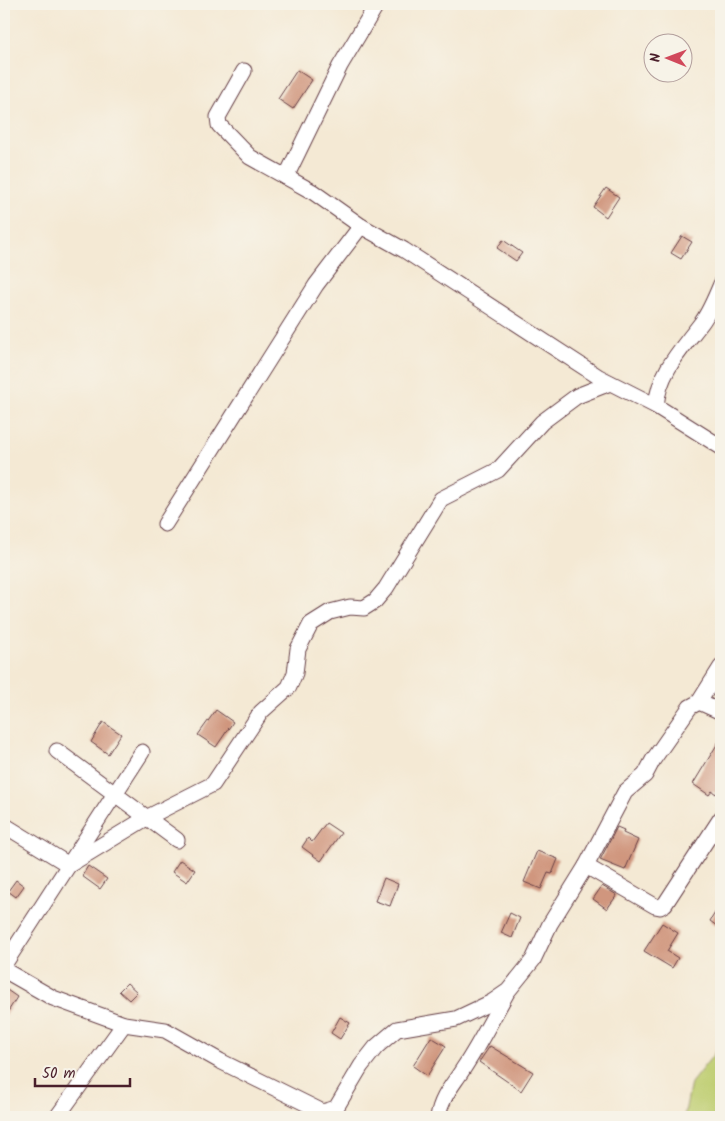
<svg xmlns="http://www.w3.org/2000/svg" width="725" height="1121" viewBox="0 0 725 1121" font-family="Kalam,sans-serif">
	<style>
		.green { fill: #becd70; stroke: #84764e }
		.building { fill: #d0967e }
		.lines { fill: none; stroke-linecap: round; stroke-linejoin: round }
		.minor-casing { stroke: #643d44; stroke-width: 17 }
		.minor { stroke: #fff; stroke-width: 15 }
	</style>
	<rect width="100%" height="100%" fill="#f7f3e8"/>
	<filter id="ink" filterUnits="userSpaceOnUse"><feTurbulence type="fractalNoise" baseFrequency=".02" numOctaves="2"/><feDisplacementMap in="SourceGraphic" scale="10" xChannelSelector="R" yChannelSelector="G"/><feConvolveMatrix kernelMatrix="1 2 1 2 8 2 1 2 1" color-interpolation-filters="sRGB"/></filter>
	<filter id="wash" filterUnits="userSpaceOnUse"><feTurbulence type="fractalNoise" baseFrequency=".0096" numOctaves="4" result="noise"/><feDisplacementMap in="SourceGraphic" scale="20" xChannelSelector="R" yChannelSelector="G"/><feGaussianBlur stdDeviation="1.12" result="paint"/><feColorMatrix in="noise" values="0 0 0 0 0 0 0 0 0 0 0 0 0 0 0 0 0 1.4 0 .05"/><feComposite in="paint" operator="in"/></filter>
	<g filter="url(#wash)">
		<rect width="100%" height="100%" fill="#f4e9d4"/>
		<polygon class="green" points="721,1045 721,1117 684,1117 691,1083"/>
		<g id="blocks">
			<g class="building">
				<polygon points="297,70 312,80 293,109 278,99"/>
				<polygon points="606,188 619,197 606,217 593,207"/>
				<polygon points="682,236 692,242 681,259 671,253"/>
				<polygon points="503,240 522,253 516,261 497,248"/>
				<polygon points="216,710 233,722 216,747 198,735"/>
				<polygon points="103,722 121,734 108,754 91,742"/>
				<polygon points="721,738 721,786 716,794 712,791 709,795 693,784"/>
				<polygon points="326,823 341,833 321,861 302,847 308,838 312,842"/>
				<polygon points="617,827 624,830 623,833 638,840 625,870 600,860"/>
				<polygon points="537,851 558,859 552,874 548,873 541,889 524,882"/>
				<polygon points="180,860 195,870 187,882 172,872"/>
				<polygon points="88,866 107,879 100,889 82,876"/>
				<polygon points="384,878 398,884 390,906 375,901"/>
				<polygon points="16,880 24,886 16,897 8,891"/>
				<polygon points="602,886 617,895 607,909 593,899"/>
				<polygon points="721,903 721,929 710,921"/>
				<polygon points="510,913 520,918 512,938 501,933"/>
				<polygon points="662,923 678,933 667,951 678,958 672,968 644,951"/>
				<polygon points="127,983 137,992 129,1000 119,991"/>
				<polygon points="4,988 17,997 4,1018"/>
				<polygon points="340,1017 350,1023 340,1039 331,1033"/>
				<polygon points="431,1037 446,1046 427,1076 413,1066"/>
				<polygon points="490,1046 533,1072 521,1091 479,1062"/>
			</g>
		</g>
	</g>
	<g filter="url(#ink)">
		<use href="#blocks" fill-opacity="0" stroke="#643d44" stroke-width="1"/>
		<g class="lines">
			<g class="minor-casing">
				<g id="minor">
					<polyline points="244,71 218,117 219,125 250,157 313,192 361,226 404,250 599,377 656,406 721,447"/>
					<polyline points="286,177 340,66 377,4"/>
					<path d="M656,406C659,371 682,349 702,322C710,311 716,296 721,284"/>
					<polyline points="165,524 316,285 361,226"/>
					<polyline points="699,702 721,667"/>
					<polyline points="57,751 177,840"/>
					<polyline points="4,825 69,865 148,817 213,784 261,712 289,687 295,673 298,649 311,624 330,612 350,607 364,608 375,601 386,588 441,499 498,470 542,422 577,396 610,383"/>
					<polyline points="586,866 655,906 660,907 665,904 721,818"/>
					<polyline points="4,965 142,752"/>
					<polyline points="4,970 53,998 124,1024 165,1030 220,1061 323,1112 336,1108 361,1066 376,1047 397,1029 456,1019 492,1002 508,991 533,960 550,924 586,866 625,792 645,775 653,760 690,707 699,702 721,712"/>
					<polyline points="57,1117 124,1024"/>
					<path d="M438,1117C441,1097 453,1085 463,1069C479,1045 492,1019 506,994"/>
				</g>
			</g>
			<use href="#minor" class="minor"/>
		</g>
	</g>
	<rect width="725" height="1121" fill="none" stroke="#f7f3e8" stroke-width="20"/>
	<g transform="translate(668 58) rotate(271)"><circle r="24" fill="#f7f3e8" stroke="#b29e9c"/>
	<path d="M0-4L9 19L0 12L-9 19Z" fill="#d1495b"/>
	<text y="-8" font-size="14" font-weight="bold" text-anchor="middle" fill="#4a1f2b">N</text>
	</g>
	<path d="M35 1078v8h95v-8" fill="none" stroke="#4a1f2b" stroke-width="2.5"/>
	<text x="42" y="1078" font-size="15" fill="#4a1f2b" stroke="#f7f3e8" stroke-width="4" paint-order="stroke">50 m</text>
</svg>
